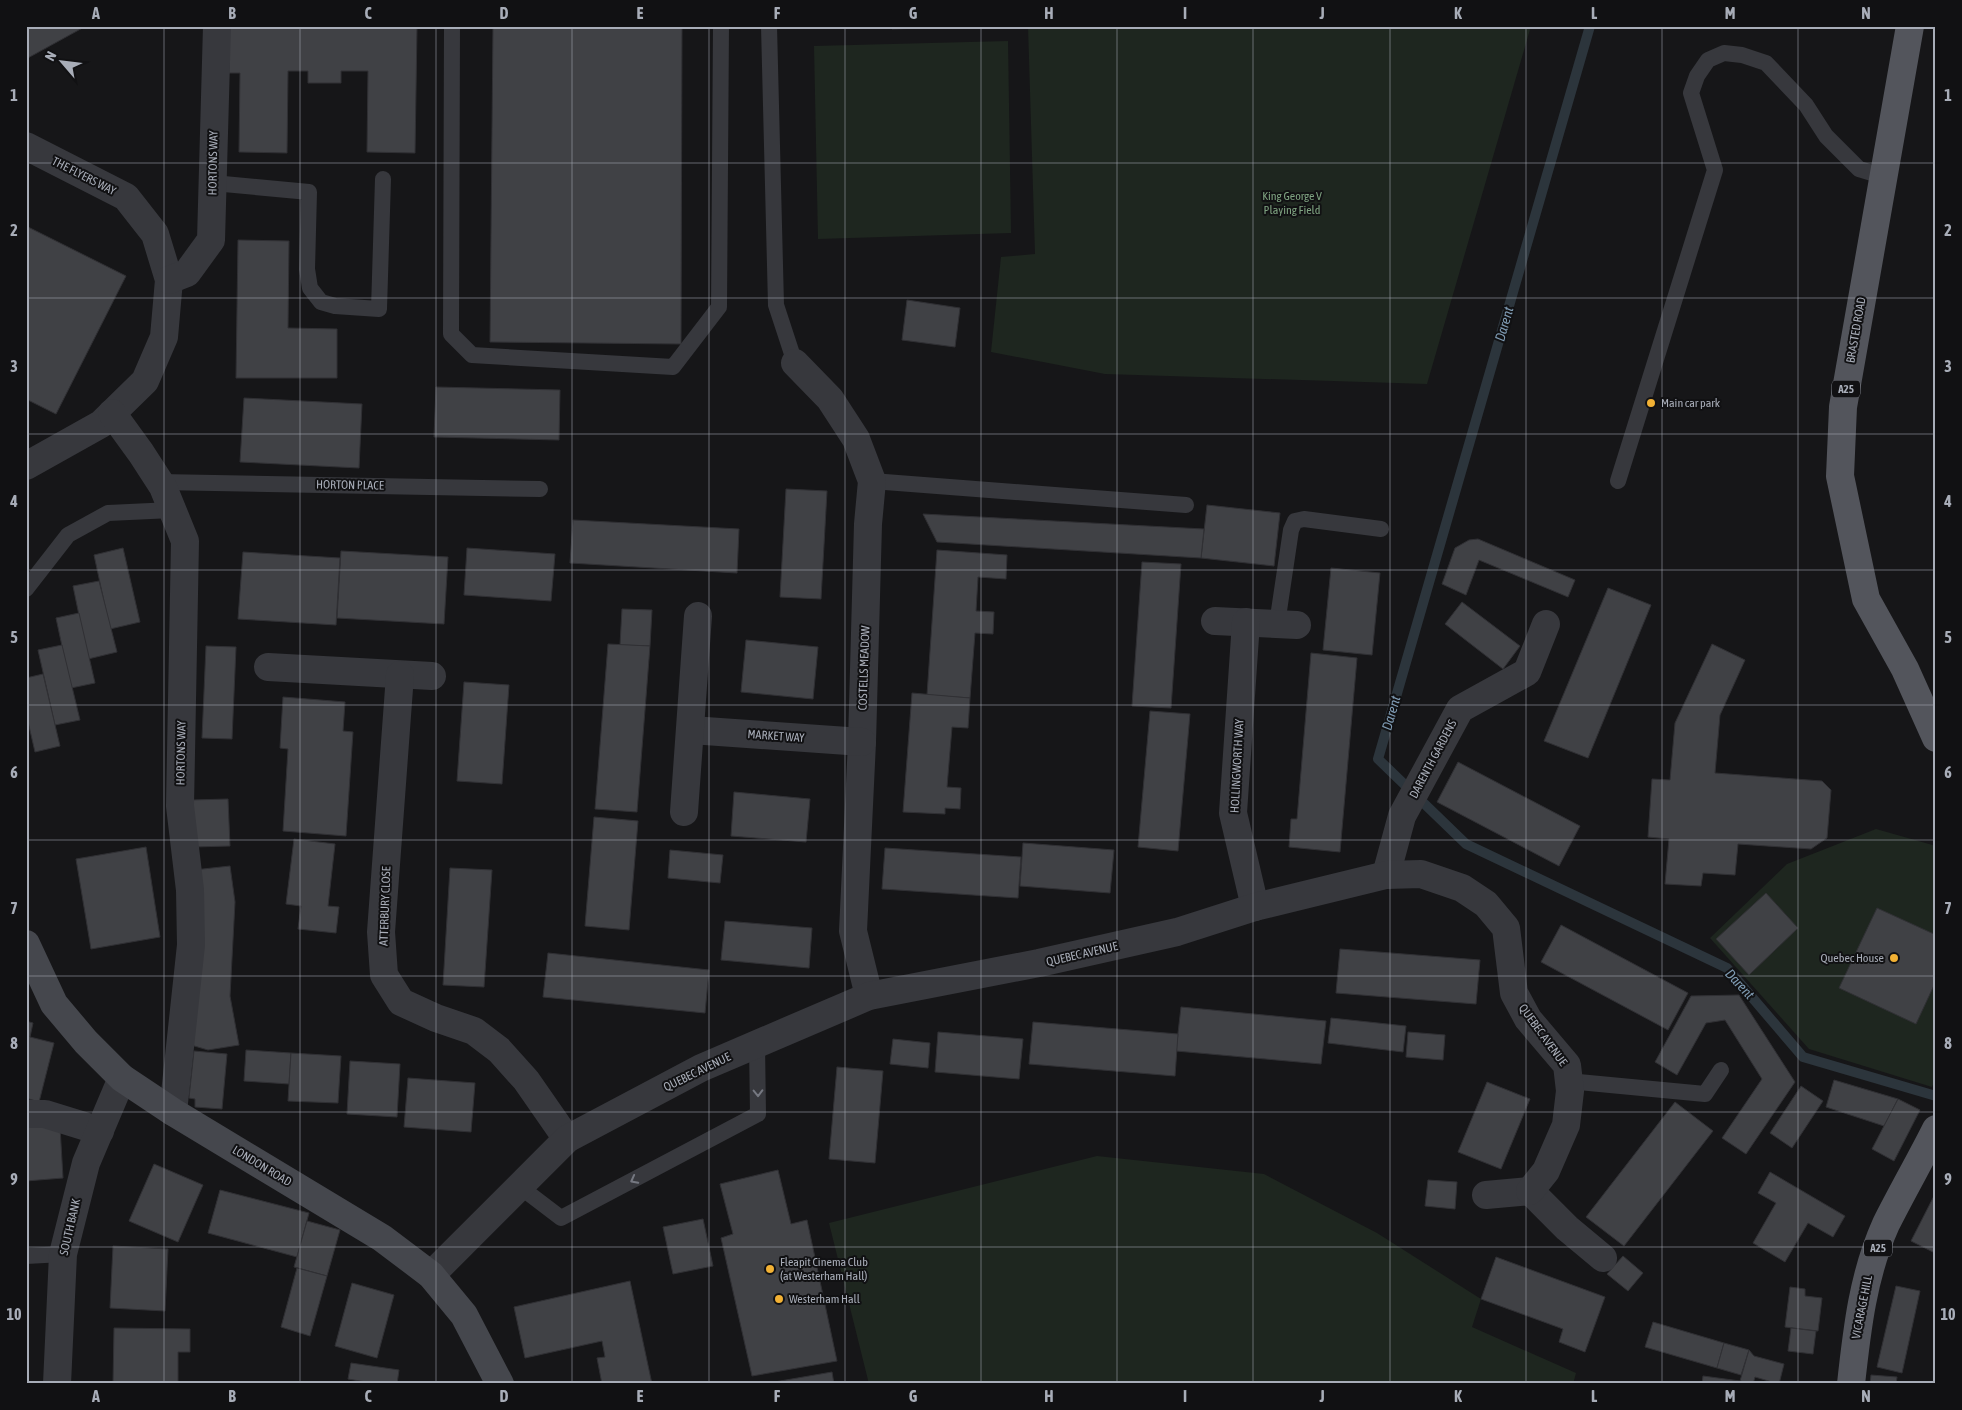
<svg xmlns="http://www.w3.org/2000/svg" width="1962" height="1410" viewBox="0 0 1962 1410" font-family="'Asap Condensed',sans-serif">
	<style>
		.green { fill: #1e261f }
		.lines { fill: none; stroke-linecap: round; stroke-linejoin: round }
		.stream { stroke: #2c353c; stroke-width: 10 }
		.building { fill: #404145; stroke: #303034 }
		.lane { stroke: #37383d; stroke-width: 16 }
		.street { stroke: #37383d; stroke-width: 28 }
		.secondary { stroke: #45474d; stroke-width: 28 }
		.primary { stroke: #53555c; stroke-width: 28 }
		.oneway { stroke: #757881 }
		.grid { fill: none; stroke: #a8adb8; stroke-width: 1; stroke-opacity: 0.55 }
		.poi-dot { fill: #f2b134; stroke: #111113; stroke-width: 2 }
		.labels { text-anchor: middle; dominant-baseline: central; stroke-width: 4; stroke-linejoin: round; paint-order: stroke }
		.shield { fill: #111113; stroke: #7b7e86; stroke-width: 1 }
		.shield-label { font-size: 11px; font-weight: bold; fill: #a8adb8 }
		.street-label { font-size: 12px; fill: #a8adb8; stroke: #111113 }
		.park-label { font-size: 12px; fill: #7fa381; stroke: #111113 }
		.poi-label { font-size: 12px; fill: #a8adb8; stroke: #111113; text-anchor: start }
		.water-label { font-size: 14px; font-style: italic; fill: #7f9bb3; stroke: #111113 }
		.neatline { fill: none; stroke: #a8adb8; stroke-width: 2 }
		.grid-label { font-size: 16px; text-anchor: middle; font-weight: bold; fill: #a8adb8 }
	</style>
	<rect width="100%" height="100%" fill="#161618"/>
	<g class="green">
		<polygon points="1028,26 1531,26 1427,384 1105,374 991,352 1001,257 1035,254"/>
		<polygon points="1008,41 1011,233 818,239 814,46"/>
		<polygon points="1876,829 1936,846 1936,1077 1932,1087 1809,1049 1710,938 1787,864"/>
		<polygon points="1097,1156 1264,1174 1377,1233 1481,1299 1472,1327 1576,1373 1573,1384 869,1384 829,1223"/>
	</g>
	<g class="lines">
		<polyline class="stream" points="1590,26 1378,759 1466,844 1727,968 1803,1057 1936,1096"/>
	</g>
	<g class="building">
		<polygon points="26,26 86,26 26,59"/>
		<polygon points="229,26 417,26 415,153 367,152 368,71 341,71 341,83 308,83 308,71 288,71 287,153 239,152 240,73 229,73"/>
		<polygon points="493,26 682,26 681,344 490,342"/>
		<polygon points="892,26 981,26 892,29"/>
		<polygon points="26,226 126,276 56,414 26,399"/>
		<polygon points="238,240 289,241 288,328 337,329 337,378 236,378"/>
		<polygon points="907,300 960,308 955,347 902,340"/>
		<polygon points="436,387 560,390 559,440 434,437"/>
		<polygon points="244,398 362,404 359,468 240,462"/>
		<polygon points="786,489 827,491 821,599 780,597"/>
		<polygon points="1207,505 1280,513 1274,566 1201,558"/>
		<polygon points="923,514 1204,529 1201,558 937,542"/>
		<polygon points="573,520 739,529 737,573 570,563"/>
		<polygon points="1478,539 1575,580 1568,597 1479,560 1466,595 1442,584 1455,548 1469,540"/>
		<polygon points="123,548 140,622 110,629 94,555"/>
		<polygon points="467,548 555,554 551,601 464,595"/>
		<polygon points="937,550 1007,555 1006,579 978,577 976,611 994,612 993,634 975,633 970,698 927,695"/>
		<polygon points="341,551 448,557 444,624 337,618"/>
		<polygon points="243,552 340,558 336,625 238,619"/>
		<polygon points="1142,562 1181,564 1171,708 1132,706"/>
		<polygon points="1331,568 1380,573 1372,655 1323,650"/>
		<polygon points="99,581 117,652 88,659 73,586"/>
		<polygon points="1608,588 1651,605 1588,758 1544,741"/>
		<polygon points="1462,602 1520,646 1503,669 1445,624"/>
		<polygon points="622,609 652,610 650,646 620,645"/>
		<polygon points="79,613 95,683 71,688 56,618"/>
		<polygon points="746,640 818,647 813,699 741,692"/>
		<polygon points="608,644 650,646 637,812 595,809"/>
		<polygon points="1712,644 1745,660 1720,715 1715,773 1822,781 1831,790 1827,838 1811,849 1738,844 1735,875 1703,873 1701,886 1665,884 1669,839 1648,837 1652,779 1670,780 1675,723"/>
		<polygon points="62,645 80,720 55,725 38,650"/>
		<polygon points="206,646 236,647 232,739 202,738"/>
		<polygon points="1311,653 1357,658 1340,852 1289,847 1291,819 1297,819"/>
		<polygon points="43,674 60,746 35,752 26,713 26,678"/>
		<polygon points="464,682 509,685 502,784 457,781"/>
		<polygon points="912,693 970,698 968,728 952,727 947,787 961,788 960,809 945,808 945,814 903,812"/>
		<polygon points="283,697 345,702 343,731 353,732 346,836 283,831 288,749 280,748"/>
		<polygon points="1150,711 1190,714 1178,851 1138,847"/>
		<polygon points="1458,762 1580,826 1559,866 1437,802"/>
		<polygon points="734,792 810,799 806,842 731,836"/>
		<polygon points="228,799 230,846 193,847 192,800"/>
		<polygon points="594,817 638,821 629,930 585,926"/>
		<polygon points="294,839 335,844 328,906 339,907 336,933 298,929 301,906 286,904"/>
		<polygon points="1023,843 1114,850 1110,893 1020,886"/>
		<polygon points="146,847 160,937 91,949 76,859"/>
		<polygon points="885,848 1021,857 1018,898 882,889"/>
		<polygon points="670,850 723,855 720,883 668,878"/>
		<polygon points="230,866 235,902 230,996 239,1045 208,1050 191,1045 194,870"/>
		<polygon points="450,868 492,870 484,987 443,985"/>
		<polygon points="1766,893 1798,928 1749,975 1716,939"/>
		<polygon points="1877,908 1936,935 1936,981 1916,1024 1839,988"/>
		<polygon points="725,921 812,928 809,968 721,960"/>
		<polygon points="1561,925 1688,993 1668,1030 1541,962"/>
		<polygon points="1340,949 1480,960 1476,1004 1336,993"/>
		<polygon points="548,953 709,970 705,1013 543,997"/>
		<polygon points="1739,995 1795,1082 1746,1154 1722,1138 1762,1079 1725,1020 1706,1023 1677,1075 1655,1062 1691,996"/>
		<polygon points="1181,1007 1326,1021 1321,1064 1176,1051"/>
		<polygon points="1331,1018 1406,1026 1403,1052 1328,1043"/>
		<polygon points="26,1021 33,1023 30,1037 54,1043 39,1102 26,1098"/>
		<polygon points="1033,1022 1178,1034 1175,1076 1029,1064"/>
		<polygon points="938,1032 1023,1039 1019,1079 935,1072"/>
		<polygon points="1408,1032 1445,1035 1443,1060 1406,1057"/>
		<polygon points="893,1039 930,1043 928,1068 890,1064"/>
		<polygon points="246,1050 291,1053 289,1084 244,1081"/>
		<polygon points="194,1051 227,1054 222,1109 195,1107 195,1099 189,1098"/>
		<polygon points="291,1053 341,1056 338,1103 288,1101"/>
		<polygon points="350,1061 400,1064 397,1117 347,1114"/>
		<polygon points="837,1067 883,1071 875,1163 829,1159"/>
		<polygon points="408,1078 475,1083 471,1132 404,1127"/>
		<polygon points="1834,1080 1898,1099 1884,1126 1826,1107"/>
		<polygon points="1487,1082 1530,1099 1501,1169 1458,1152"/>
		<polygon points="1801,1086 1823,1101 1792,1148 1770,1133"/>
		<polygon points="1898,1099 1920,1110 1894,1161 1872,1149"/>
		<polygon points="1675,1102 1713,1131 1624,1246 1586,1217"/>
		<polygon points="26,1127 60,1127 63,1178 26,1181"/>
		<polygon points="154,1164 203,1185 178,1242 129,1221"/>
		<polygon points="778,1170 791,1224 807,1220 837,1361 752,1376 721,1238 733,1234 720,1184"/>
		<polygon points="1770,1172 1845,1216 1833,1237 1808,1223 1785,1262 1753,1243 1776,1203 1758,1193"/>
		<polygon points="1428,1180 1457,1182 1455,1209 1425,1206"/>
		<polygon points="220,1190 309,1213 297,1257 208,1233"/>
		<polygon points="1936,1192 1936,1252 1935,1253 1911,1241"/>
		<polygon points="703,1219 713,1266 673,1274 663,1227"/>
		<polygon points="307,1221 340,1230 327,1276 294,1267"/>
		<polygon points="113,1246 168,1249 165,1311 110,1308"/>
		<polygon points="1623,1256 1643,1273 1628,1291 1607,1274"/>
		<polygon points="1496,1257 1605,1297 1585,1352 1559,1342 1563,1329 1481,1299"/>
		<polygon points="297,1268 327,1276 310,1336 281,1327"/>
		<polygon points="630,1281 652,1384 602,1384 597,1358 605,1357 602,1341 525,1358 514,1307"/>
		<polygon points="352,1283 394,1295 377,1358 335,1346"/>
		<polygon points="1896,1286 1920,1291 1902,1373 1877,1367"/>
		<polygon points="1790,1287 1805,1289 1805,1296 1822,1298 1818,1331 1785,1327"/>
		<polygon points="1653,1322 1724,1343 1717,1368 1645,1347"/>
		<polygon points="114,1328 190,1329 190,1352 178,1352 178,1384 113,1384"/>
		<polygon points="1791,1328 1816,1331 1813,1354 1788,1351"/>
		<polygon points="1724,1343 1749,1350 1741,1375 1717,1368"/>
		<polygon points="1749,1350 1754,1356 1784,1364 1779,1384 1755,1377 1753,1384 1740,1381"/>
		<polygon points="351,1363 399,1370 397,1384 378,1384 348,1379"/>
		<polygon points="832,1372 834,1384 763,1384"/>
		<polygon points="1871,1375 1897,1377 1896,1384 1870,1384"/>
		<polygon points="1703,1376 1740,1381 1750,1384 1702,1384"/>
	</g>
	<g class="lines">
		<g class="lane">
			<polyline points="452,26 451,334 472,355 673,367 719,307 721,26"/>
			<polyline points="769,26 776,305 795,363"/>
			<polyline points="213,183 309,192 307,269 310,288 321,302 335,306 379,309 383,179"/>
			<polyline points="872,481 1186,505"/>
			<polyline points="1618,481 1715,170 1691,93 1697,76 1708,60 1724,53 1742,55 1766,63 1806,105 1826,136 1859,169 1882,176"/>
			<polyline points="159,482 540,489"/>
			<polyline points="26,589 68,535 108,513 172,510"/>
			<polyline points="1277,624 1291,530 1295,521 1304,519 1381,529"/>
			<polyline points="1568,1081 1705,1094 1721,1070"/>
			<polyline points="519,1186 561,1218 758,1114 757,1044"/>
			<polyline points="26,1256 63,1254"/>
		</g>
		<g class="street">
			<polyline points="26,146 126,197 155,234 169,280 164,337 145,381 101,424 26,466"/>
			<polyline points="169,280 187,273 211,240 217,26"/>
			<polyline points="795,363 830,399 856,439 872,481 868,524 862,742 853,931 869,996"/>
			<polyline points="112,413 141,453 163,487 185,541 180,806 190,890 191,945 173,1112"/>
			<polyline points="1215,621 1297,625"/>
			<polyline points="1246,622 1233,813 1255,907"/>
			<polyline points="268,667 432,676"/>
			<polyline points="400,675 381,932 384,975 401,1002 436,1018 474,1031 499,1050 526,1080 567,1139"/>
			<polyline points="691,730 862,742"/>
			<polyline points="684,812 698,616"/>
			<polyline points="1386,875 1402,816 1460,709 1527,672 1546,624"/>
			<polyline points="26,1114 45,1114 100,1131"/>
			<polyline points="1486,1195 1530,1191 1567,1228 1603,1258"/>
			<polyline points="431,1275 567,1139 701,1068 869,996 1039,963 1177,932 1255,907 1386,875 1421,874 1462,888 1486,904 1506,928 1514,993 1528,1019 1567,1065 1570,1091 1566,1125 1546,1171 1530,1191"/>
			<polyline points="57,1384 63,1254 86,1163 122,1078"/>
		</g>
		<polyline class="secondary" points="26,944 54,1004 86,1042 122,1078 173,1112 382,1238 431,1275 464,1315 500,1384"/>
		<g class="primary">
			<polyline points="1910,26 1843,407 1840,476 1866,599 1905,669 1936,738"/>
			<path d="M1851,1384C1857,1329 1863,1275 1886,1224C1902,1192 1920,1161 1936,1129"/>
		</g>
	</g>
	<defs><path id="oneway-chevron" d="M-2-3.5L2.5 0L-2 3.5" fill="none" stroke-width="1.6" stroke-linecap="round" stroke-linejoin="round" transform="scale(1.25)"/></defs>
	<g class="oneway">
		<use href="#oneway-chevron" transform="translate(758 1093) rotate(89)"/>
		<use href="#oneway-chevron" transform="translate(634 1180) rotate(152)"/>
	</g>
	<path class="grid" d="M164,26V1384M300,26V1384M436,26V1384M572,26V1384M709,26V1384M845,26V1384M981,26V1384M1117,26V1384M1253,26V1384M1390,26V1384M1526,26V1384M1662,26V1384M1798,26V1384M26,163H1936M26,298H1936M26,434H1936M26,570H1936M26,705H1936M26,840H1936M26,976H1936M26,1112H1936M26,1247H1936"/>
	<g class="poi-dot">
		<circle cx="1651" cy="403" r="5"/>
		<circle cx="1894" cy="958" r="5"/>
		<circle cx="770" cy="1269" r="5"/>
		<circle cx="779" cy="1299" r="5"/>
	</g>
	<g class="labels">
		<g class="shield">
			<rect x="1832" y="380.5" width="28" height="17" rx="4"/>
			<rect x="1864" y="1239.5" width="28" height="17" rx="4"/>
		</g>
		<g class="shield-label">
			<text x="1846" y="389">A25</text>
			<text x="1878" y="1248">A25</text>
		</g>
		<g class="street-label">
			<text transform="translate(213 163) rotate(-89)">HORTONS WAY</text>
			<text transform="translate(84 176) rotate(27)">THE FLYERS WAY</text>
			<text transform="translate(1856 330) rotate(-80)">BRASTED ROAD</text>
			<text transform="translate(350 485) rotate(1)">HORTON PLACE</text>
			<text transform="translate(864 668) rotate(-88)">COSTELLS MEADOW</text>
			<text transform="translate(776 736) rotate(4)">MARKET WAY</text>
			<text transform="translate(181 753) rotate(-89)">HORTONS WAY</text>
			<text transform="translate(1433 759) rotate(-62)">DARENTH GARDENS</text>
			<text transform="translate(1237 766) rotate(-87)">HOLLINGWORTH WAY</text>
			<text transform="translate(385 906) rotate(-88)">ATTERBURY CLOSE</text>
			<text transform="translate(1082 954) rotate(-13)">QUEBEC AVENUE</text>
			<text transform="translate(1543 1035) rotate(54)">QUEBEC AVENUE</text>
			<text transform="translate(697 1072) rotate(-26)">QUEBEC AVENUE</text>
			<text transform="translate(262 1166) rotate(31)">LONDON ROAD</text>
			<text transform="translate(70 1227) rotate(-77)">SOUTH BANK</text>
			<text transform="translate(1862 1307) rotate(-79)">VICARAGE HILL</text>
		</g>
		<g class="park-label">
			<text x="1292" y="196">King George V<tspan x="1292" dy="14">Playing Field</tspan></text>
		</g>
		<g class="poi-label">
			<text x="1661" y="403">Main car park</text>
			<text x="1884" y="958" text-anchor="end">Quebec House</text>
			<text x="780" y="1262">Fleapit Cinema Club<tspan x="780" dy="14">(at Westerham Hall)</tspan></text>
			<text x="789" y="1299">Westerham Hall</text>
		</g>
		<g class="water-label">
			<text transform="translate(1504 324) rotate(-74)">Darent</text>
			<text transform="translate(1391 713) rotate(-74)">Darent</text>
			<text transform="translate(1740 984) rotate(47)">Darent</text>
		</g>
	</g>
	<rect width="1962" height="1410" fill="none" stroke="#111113" stroke-width="55"/>
	<g transform="translate(62 62) rotate(298)" stroke="#111113" stroke-width="4" paint-order="stroke">
	<path d="M0-4L9 19L0 12L-9 19Z" fill="#a8adb8"/>
	<text y="-8" font-size="14" font-weight="bold" text-anchor="middle" fill="#a8adb8">N</text>
	</g>
	<rect x="28" y="28" width="1906" height="1354" class="neatline"/>
	<g class="grid-label">
		<text x="96" y="19">A</text>
		<text x="232" y="19">B</text>
		<text x="368" y="19">C</text>
		<text x="504" y="19">D</text>
		<text x="640" y="19">E</text>
		<text x="777" y="19">F</text>
		<text x="913" y="19">G</text>
		<text x="1049" y="19">H</text>
		<text x="1185" y="19">I</text>
		<text x="1322" y="19">J</text>
		<text x="1458" y="19">K</text>
		<text x="1594" y="19">L</text>
		<text x="1730" y="19">M</text>
		<text x="1866" y="19">N</text>
		<text x="14" y="101">1</text>
		<text x="1948" y="101">1</text>
		<text x="14" y="236">2</text>
		<text x="1948" y="236">2</text>
		<text x="14" y="372">3</text>
		<text x="1948" y="372">3</text>
		<text x="14" y="507">4</text>
		<text x="1948" y="507">4</text>
		<text x="14" y="643">5</text>
		<text x="1948" y="643">5</text>
		<text x="14" y="778">6</text>
		<text x="1948" y="778">6</text>
		<text x="14" y="914">7</text>
		<text x="1948" y="914">7</text>
		<text x="14" y="1049">8</text>
		<text x="1948" y="1049">8</text>
		<text x="14" y="1185">9</text>
		<text x="1948" y="1185">9</text>
		<text x="14" y="1320">10</text>
		<text x="1948" y="1320">10</text>
		<text x="96" y="1402">A</text>
		<text x="232" y="1402">B</text>
		<text x="368" y="1402">C</text>
		<text x="504" y="1402">D</text>
		<text x="640" y="1402">E</text>
		<text x="777" y="1402">F</text>
		<text x="913" y="1402">G</text>
		<text x="1049" y="1402">H</text>
		<text x="1185" y="1402">I</text>
		<text x="1322" y="1402">J</text>
		<text x="1458" y="1402">K</text>
		<text x="1594" y="1402">L</text>
		<text x="1730" y="1402">M</text>
		<text x="1866" y="1402">N</text>
	</g>
</svg>
